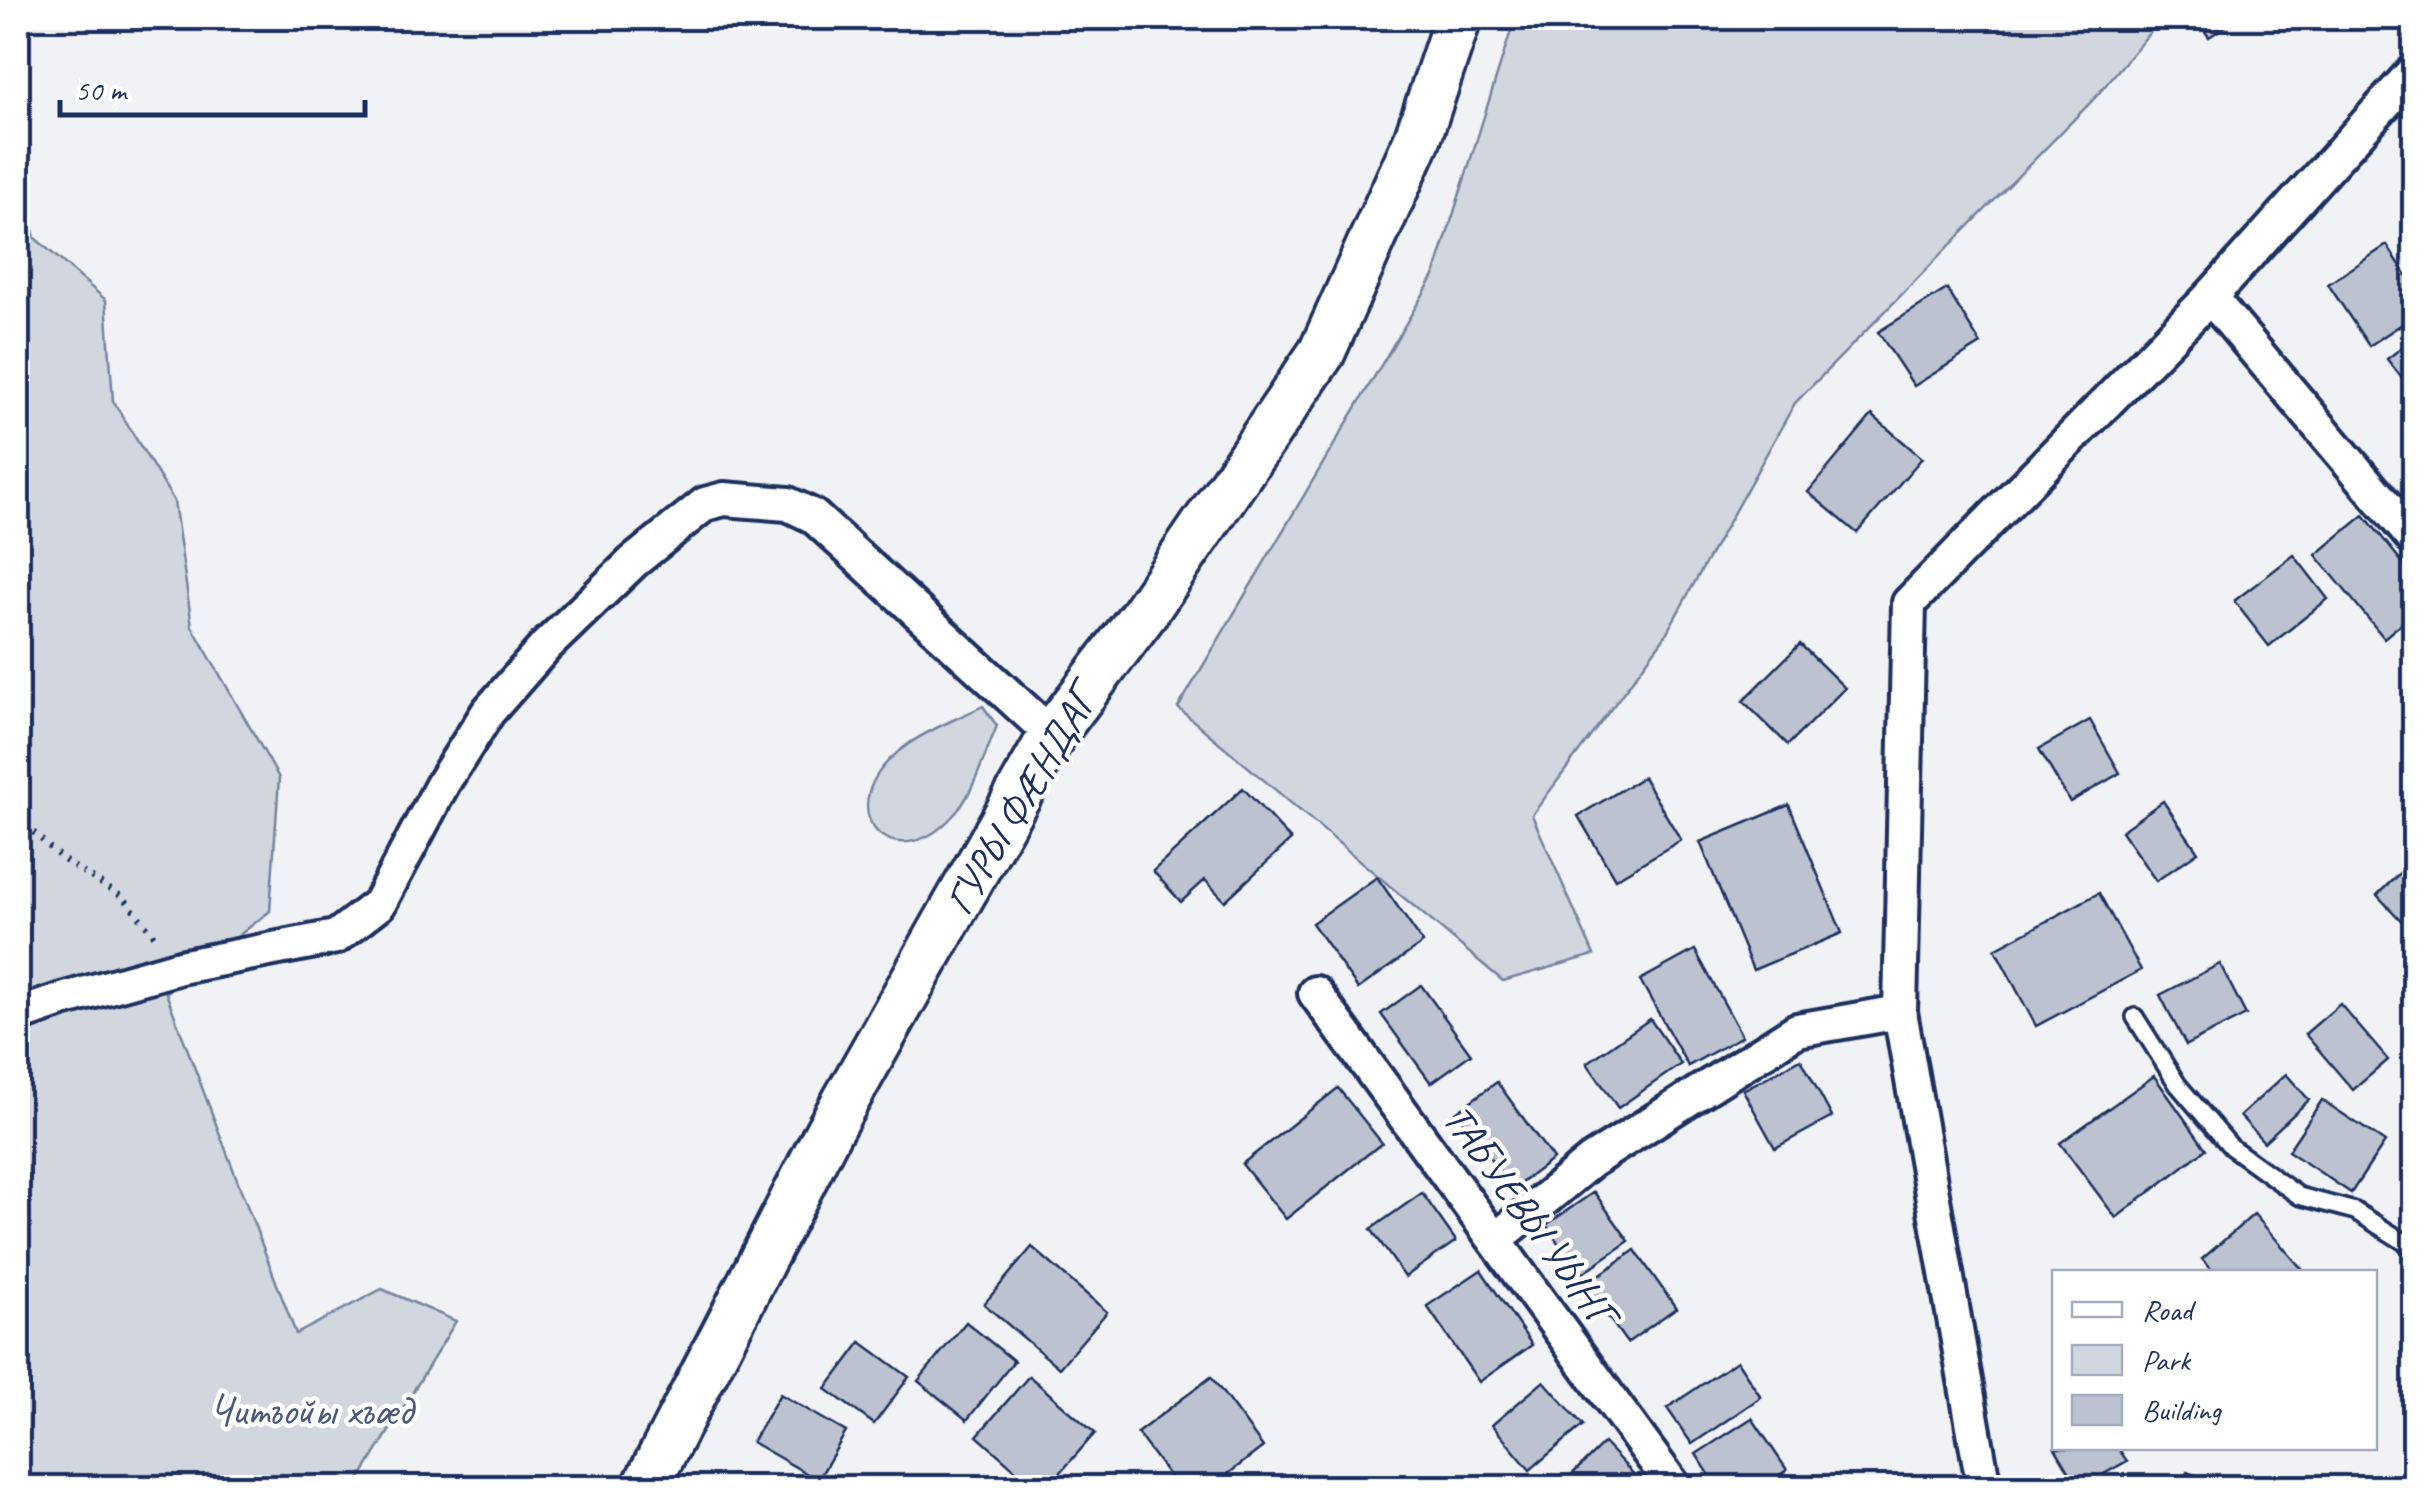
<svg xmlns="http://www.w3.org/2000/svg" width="2432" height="1505" viewBox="0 0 2432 1505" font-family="Caveat,sans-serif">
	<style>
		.green { fill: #d2d6df; stroke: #76829e; stroke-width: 2.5 }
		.building { fill: #bcc2d0; stroke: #1b2f5e; stroke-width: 2.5 }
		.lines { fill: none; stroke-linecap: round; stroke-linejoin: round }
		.lane-casing { stroke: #1b2f5e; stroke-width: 22 }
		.street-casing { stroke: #1b2f5e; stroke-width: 40 }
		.secondary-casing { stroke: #1b2f5e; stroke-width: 52 }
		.path { stroke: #1b2f5e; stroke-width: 6; stroke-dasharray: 2.5 8; stroke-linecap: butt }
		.lane { stroke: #fff; stroke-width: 15 }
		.street { stroke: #fff; stroke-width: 32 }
		.secondary { stroke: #fff; stroke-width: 45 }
		.labels { text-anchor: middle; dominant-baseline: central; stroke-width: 9; stroke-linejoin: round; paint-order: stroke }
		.street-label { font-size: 42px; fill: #1b2f5e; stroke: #fff }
		.park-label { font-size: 42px; fill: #49597e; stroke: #fff }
	</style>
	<rect width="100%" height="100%" fill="#f1f2f5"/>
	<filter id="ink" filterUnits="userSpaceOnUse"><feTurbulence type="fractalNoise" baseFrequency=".01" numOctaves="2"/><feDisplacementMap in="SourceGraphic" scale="20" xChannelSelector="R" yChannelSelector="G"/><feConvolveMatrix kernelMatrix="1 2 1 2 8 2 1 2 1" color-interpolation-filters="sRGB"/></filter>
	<g filter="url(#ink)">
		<g class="green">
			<polygon points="1515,18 2162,18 2094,99 1795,403 1663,639 1532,815 1594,955 1503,981 1178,708 1434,276"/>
			<polygon points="18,175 35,238 106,300 113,401 174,501 192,626 279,778 270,911 166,993 296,1334 382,1289 456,1321 355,1487 18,1487"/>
			<path d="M983,706L997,726C986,751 974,791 958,810C895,888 819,808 907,745C929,729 959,718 983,706Z"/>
		</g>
		<g class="building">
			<polygon points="2195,18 2238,18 2209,37"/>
			<polygon points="2387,245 2414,286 2414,316 2369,346 2328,284"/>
			<polygon points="1947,289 1981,344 1914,386 1878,332"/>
			<polygon points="2414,338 2414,394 2387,359"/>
			<polygon points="1872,415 1922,458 1857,533 1808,492"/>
			<polygon points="2364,515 2414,577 2414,613 2384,638 2316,555"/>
			<polygon points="2294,555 2328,599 2269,646 2234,601"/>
			<polygon points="1800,644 1845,688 1788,745 1743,701"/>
			<polygon points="2090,720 2120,773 2070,802 2039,749"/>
			<polygon points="1643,777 1681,840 1615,879 1578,816"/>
			<polygon points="1243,788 1291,840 1225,901 1205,880 1181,902 1153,871"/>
			<polygon points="2163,801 2198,852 2156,881 2121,831"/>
			<polygon points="1789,805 1842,933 1753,970 1700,842"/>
			<polygon points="2414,859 2414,934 2377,895"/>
			<polygon points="1377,877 1423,943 1358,989 1312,923"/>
			<polygon points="2099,893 2141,970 2036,1026 1995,949"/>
			<polygon points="1695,950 1742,1036 1688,1066 1640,980"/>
			<polygon points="2220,964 2246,1015 2186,1045 2160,995"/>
			<polygon points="1421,985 1471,1054 1431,1083 1381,1014"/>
			<polygon points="2340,1004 2388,1060 2353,1090 2305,1034"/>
			<polygon points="1650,1019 1681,1064 1618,1108 1587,1063"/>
			<polygon points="1801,1059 1832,1117 1775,1148 1743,1090"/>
			<polygon points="2286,1074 2309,1100 2264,1142 2240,1116"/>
			<polygon points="2154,1076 2206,1149 2116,1218 2060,1143"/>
			<polygon points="1497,1082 1553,1159 1513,1189 1456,1112"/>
			<polygon points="1338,1088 1382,1143 1286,1219 1242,1164"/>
			<polygon points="2322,1100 2385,1142 2351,1193 2288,1151"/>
			<polygon points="1594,1192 1629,1241 1580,1275 1546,1225"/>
			<polygon points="1422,1193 1456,1241 1405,1277 1371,1229"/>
			<polygon points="2254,1214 2302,1269 2298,1272 2214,1272 2202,1259"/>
			<polygon points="1032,1247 1107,1312 1059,1368 984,1304"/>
			<polygon points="1635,1250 1676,1308 1627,1343 1585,1285"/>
			<polygon points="1481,1270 1532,1345 1479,1382 1427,1306"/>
			<polygon points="966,1322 1014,1361 967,1420 918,1381"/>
			<polygon points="861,1342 909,1377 874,1424 826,1389"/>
			<polygon points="1737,1361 1761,1397 1692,1444 1667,1408"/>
			<polygon points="1029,1376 1095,1433 1047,1488 1036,1488 977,1436"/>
			<polygon points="1211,1377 1263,1447 1210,1488 1178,1488 1137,1433"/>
			<polygon points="1544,1381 1583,1425 1530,1470 1492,1425"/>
			<polygon points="780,1394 846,1432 818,1480 752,1442"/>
			<polygon points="1752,1418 1787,1470 1760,1488 1718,1488 1696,1454"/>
			<polygon points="1604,1443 1641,1482 1635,1488 1558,1488"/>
			<polygon points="2055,1448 2118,1448 2127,1461 2079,1488"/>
			<polygon points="2187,1472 2226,1488 2180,1488"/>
		</g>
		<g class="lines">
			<g class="lane-casing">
				<polyline id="lane" points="2135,1017 2178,1085 2231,1147 2299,1196 2355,1211 2414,1248"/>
			</g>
			<g class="street-casing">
				<g id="street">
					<polyline points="2210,297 2414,539"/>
					<polyline points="1315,993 1675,1488"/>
					<polyline points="18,1015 62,1000 180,967 336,937 379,904 443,783 488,712 546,646 633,562 705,504 724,499 788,504 813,516 1052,735"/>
					<polyline points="1495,1240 1591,1161 1797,1030 1900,1012"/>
					<polyline points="1984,1488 1900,1012 1909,603 2210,297 2414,71"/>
				</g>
			</g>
			<g class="secondary-casing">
				<polyline id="secondary" points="645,1488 828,1132 1052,735 1143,615 1322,352 1417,140 1458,18"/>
			</g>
			<polyline class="path" points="18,818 62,859 124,898 157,939"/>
			<use href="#lane" class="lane"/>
			<use href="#street" class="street"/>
			<use href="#secondary" class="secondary"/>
		</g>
	</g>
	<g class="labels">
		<g class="street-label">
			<text transform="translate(1021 801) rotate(-59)">ГУРЫ ФӔНДАГ</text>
			<text transform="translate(1529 1215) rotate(54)">ТАБУЕВЫ УЫНГ</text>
		</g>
		<g class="park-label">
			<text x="311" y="1410">Читъойы хъæд</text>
		</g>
	</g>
	<rect width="2432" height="1505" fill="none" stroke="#fff" stroke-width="60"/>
	<rect x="30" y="30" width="2372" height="1445" fill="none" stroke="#1b2f5e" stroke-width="4" filter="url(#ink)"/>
	<rect x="2052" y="1270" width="325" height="180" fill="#ffffff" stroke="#a4acbf" stroke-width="2.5"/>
	<rect x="2072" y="1302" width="50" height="15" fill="#ffffff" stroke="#a4acbf" stroke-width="2.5"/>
	<text x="2142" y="1320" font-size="30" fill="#1b2f5e">Road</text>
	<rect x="2072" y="1345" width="50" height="30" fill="#d2d6df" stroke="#a4acbf" stroke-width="2.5"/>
	<text x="2142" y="1370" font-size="30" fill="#1b2f5e">Park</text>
	<rect x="2072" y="1395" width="50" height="30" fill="#bcc2d0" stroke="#a4acbf" stroke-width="2.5"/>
	<text x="2142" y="1420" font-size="30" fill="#1b2f5e">Building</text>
	<path d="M60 100v15h305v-15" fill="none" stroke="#1b2f5e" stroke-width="5"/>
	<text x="75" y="100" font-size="30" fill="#1b2f5e" stroke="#ffffff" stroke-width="8" paint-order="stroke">50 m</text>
</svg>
